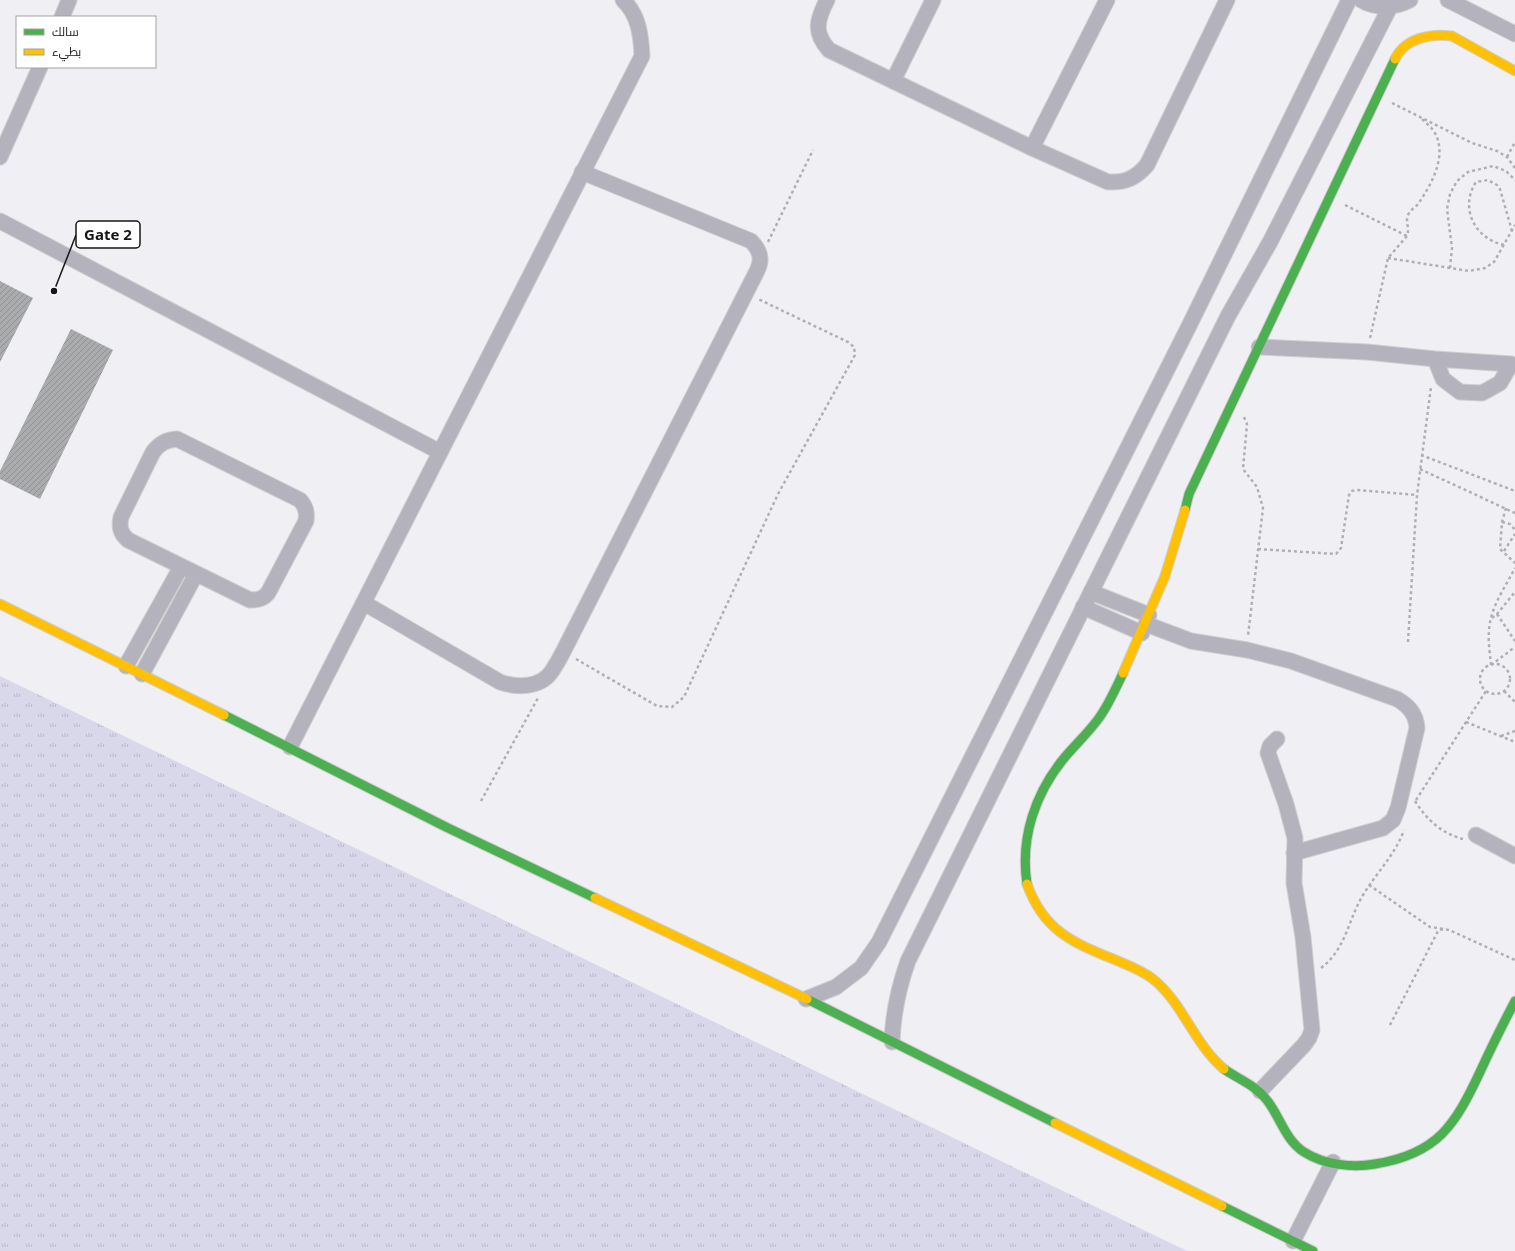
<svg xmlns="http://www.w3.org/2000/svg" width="1515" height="1251" viewBox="0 0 1515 1251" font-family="'Noto Sans',Cairo,sans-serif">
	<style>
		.park { fill: url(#park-tufts) }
		.building { fill: url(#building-hatch) }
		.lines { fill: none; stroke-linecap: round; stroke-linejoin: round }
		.street-casing { stroke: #ceced0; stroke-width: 17 }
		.fast-casing { stroke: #ceced0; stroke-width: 11 }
		.slow-casing { stroke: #ceced0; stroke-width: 11 }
		.path { stroke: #afafb6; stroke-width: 2.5; stroke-dasharray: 3 3; stroke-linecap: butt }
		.street { stroke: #b3b2bd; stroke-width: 15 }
		.fast { stroke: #4caf50; stroke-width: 9 }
		.slow { stroke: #ffc107; stroke-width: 9 }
		.leader { fill: none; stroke: #161619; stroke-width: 1.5 }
		.callout-dot { fill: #161619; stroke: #fff; stroke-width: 1.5 }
		.callout { fill: #fff; stroke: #161619; stroke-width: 1.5 }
		.callout-label { font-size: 15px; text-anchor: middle; font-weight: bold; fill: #161619 }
	</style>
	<defs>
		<pattern id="park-tufts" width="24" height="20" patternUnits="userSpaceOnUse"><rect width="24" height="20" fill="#d9d7ea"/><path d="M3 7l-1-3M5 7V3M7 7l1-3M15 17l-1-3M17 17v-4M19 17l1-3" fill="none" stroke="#bab8c8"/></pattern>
		<pattern id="building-hatch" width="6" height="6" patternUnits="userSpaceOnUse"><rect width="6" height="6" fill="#a9abac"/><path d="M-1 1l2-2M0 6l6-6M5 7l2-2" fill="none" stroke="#919293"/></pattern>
	</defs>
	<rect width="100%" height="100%" fill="#f0f0f4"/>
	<polygon class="park" points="0,676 1187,1251 0,1251"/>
	<g class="building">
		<polygon points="0,281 33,298 0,362"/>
		<polygon points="71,329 113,350 40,499 0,479 0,471"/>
	</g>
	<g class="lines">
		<g class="street-casing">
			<g id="street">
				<path d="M827,0C817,20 813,32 829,50L1032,148L1108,182C1125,183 1136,178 1147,165L1227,0"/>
				<path d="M1361,0C1376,9 1395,8 1410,0"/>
				<polyline points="1448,0 1515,34"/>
				<polyline points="62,17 69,0"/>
				<polyline points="893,81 933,0"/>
				<polyline points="1032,148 1107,0"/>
				<polyline points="0,157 40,67"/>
				<polyline points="0,221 440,452"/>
				<polyline points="1259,347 1367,352 1435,359 1511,364 1500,383 1482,393 1460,392 1443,379 1435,359"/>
				<path d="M177,439L300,500C306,507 307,512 306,521L268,593C263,599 258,600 250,600L128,540C120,533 119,527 121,517L153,452C160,443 166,440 177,439Z"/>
				<polyline points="1091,592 1149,615"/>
				<path d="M364,603L500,682C517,688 541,688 552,671C556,665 560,658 563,652L757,271C763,259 760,250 751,241L582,172"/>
				<polyline points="1083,607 1142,633"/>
				<path d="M1146,624L1191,641L1247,650L1291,661L1397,699C1409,706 1416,714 1417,728L1398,808L1393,820L1383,828L1294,853"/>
				<polyline points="126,666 181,567"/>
				<polyline points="142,674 196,574"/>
				<path d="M290,747L642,56C641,36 639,15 623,0"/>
				<polyline points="1476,835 1515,856"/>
				<polyline points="806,999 836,987 861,968 879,942 1190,324 1349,0"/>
				<path d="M892,1042C893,1013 898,989 908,961L1228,316L1270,242L1390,7"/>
				<polyline points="1260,1091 1304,1045 1309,1038 1312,1030 1303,937 1294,883 1295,838 1286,804 1268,753 1270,746 1277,739"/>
				<polyline points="1293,1241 1333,1162"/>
			</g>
		</g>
		<g class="fast-casing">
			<g id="fast">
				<polyline points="1185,510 1189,494 1395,59"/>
				<polyline points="224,715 448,828 595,898"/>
				<path d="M1027,884C1020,838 1035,793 1065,757C1076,744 1089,732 1099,718C1109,704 1116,688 1123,673"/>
				<polyline points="807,999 1055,1123"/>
				<path d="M1224,1069C1238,1079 1255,1085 1266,1099C1280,1116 1285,1140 1304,1152C1324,1165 1353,1168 1375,1164C1438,1154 1455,1125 1480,1072C1491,1048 1503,1024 1515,1001"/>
				<polyline points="1222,1206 1313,1251"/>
			</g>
		</g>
		<g class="slow-casing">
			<g id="slow">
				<path d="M1395,59C1405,38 1431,33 1452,36L1515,71"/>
				<polyline points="0,604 224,715"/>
				<polyline points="1123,673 1165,576 1185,510"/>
				<path d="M1027,884C1044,932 1074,943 1118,961C1130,966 1143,971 1153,979C1183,1003 1194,1044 1224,1069"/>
				<polyline points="595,898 807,999"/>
				<polyline points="1055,1123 1222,1206"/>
			</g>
		</g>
		<g class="path">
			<polyline points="1392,103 1472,143 1497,151 1507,157 1515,168"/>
			<polyline points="1507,157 1515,142"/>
			<polyline points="1345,205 1407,236"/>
			<polyline points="768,242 813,150"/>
			<path d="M1504,245C1475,239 1459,208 1476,182L1488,180L1497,185L1500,189L1512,231"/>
			<polyline points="1388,258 1469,271 1485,268 1494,262 1515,225"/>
			<polyline points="1450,268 1452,248 1447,209 1450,194 1457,181 1468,172 1493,166 1506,171 1515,180"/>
			<path d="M1370,338L1388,258L1407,236C1410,228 1405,222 1408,215C1411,209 1415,208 1418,204C1432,184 1449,153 1433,130C1430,126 1426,123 1422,119"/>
			<polyline points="1244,417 1247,424 1243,469 1257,487 1263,508 1248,636"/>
			<polyline points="1421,455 1515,491"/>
			<polyline points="1420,469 1515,513"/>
			<polyline points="1506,508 1502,522 1500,549 1515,563"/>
			<polyline points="1502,522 1510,524 1515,530"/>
			<polyline points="1258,549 1336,554 1341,548 1349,495 1352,491 1356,490 1417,495"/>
			<polyline points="1504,551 1515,534"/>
			<polyline points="1497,614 1515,641"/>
			<polyline points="1492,618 1497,614 1515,592"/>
			<polyline points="1408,642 1417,495 1431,387"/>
			<polyline points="576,659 657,706 672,707 684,697 778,494 855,355 854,347 848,342 758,299"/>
			<circle cx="1495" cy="679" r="15"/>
			<path d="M1491,665C1490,654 1488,642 1489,631C1490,607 1505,588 1515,568"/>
			<polyline points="1491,665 1515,647"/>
			<polyline points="1504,691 1515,702"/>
			<polyline points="1466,722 1515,742"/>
			<polyline points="1501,736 1515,731"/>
			<polyline points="1416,800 1486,691"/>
			<polyline points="481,801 538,698"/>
			<path d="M1415,801C1427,820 1441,833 1463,839"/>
			<polyline points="1369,885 1430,927 1443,929"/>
			<path d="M1321,968C1346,949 1348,920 1363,895C1377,872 1395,855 1404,830"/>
			<polyline points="1390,1025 1438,931 1443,929 1449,930 1515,960"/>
		</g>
		<use href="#street" class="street"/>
		<use href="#fast" class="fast"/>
		<use href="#slow" class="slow"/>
	</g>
	<path class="leader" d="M54 291L76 235"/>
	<circle class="callout-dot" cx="54" cy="291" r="4"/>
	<rect class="callout" x="76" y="221" width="64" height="27" rx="4"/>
	<g class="callout-label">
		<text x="108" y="240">Gate 2</text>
	</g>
	<rect x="16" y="16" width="140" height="52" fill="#ffffff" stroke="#a2a2a3"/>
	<rect x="24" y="29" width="20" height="6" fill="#4caf50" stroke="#a2a2a3"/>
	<text x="52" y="36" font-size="12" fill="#161619">سالك</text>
	<rect x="24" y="49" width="20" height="6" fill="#ffc107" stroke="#a2a2a3"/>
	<text x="52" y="56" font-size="12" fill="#161619">بطيء</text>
</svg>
